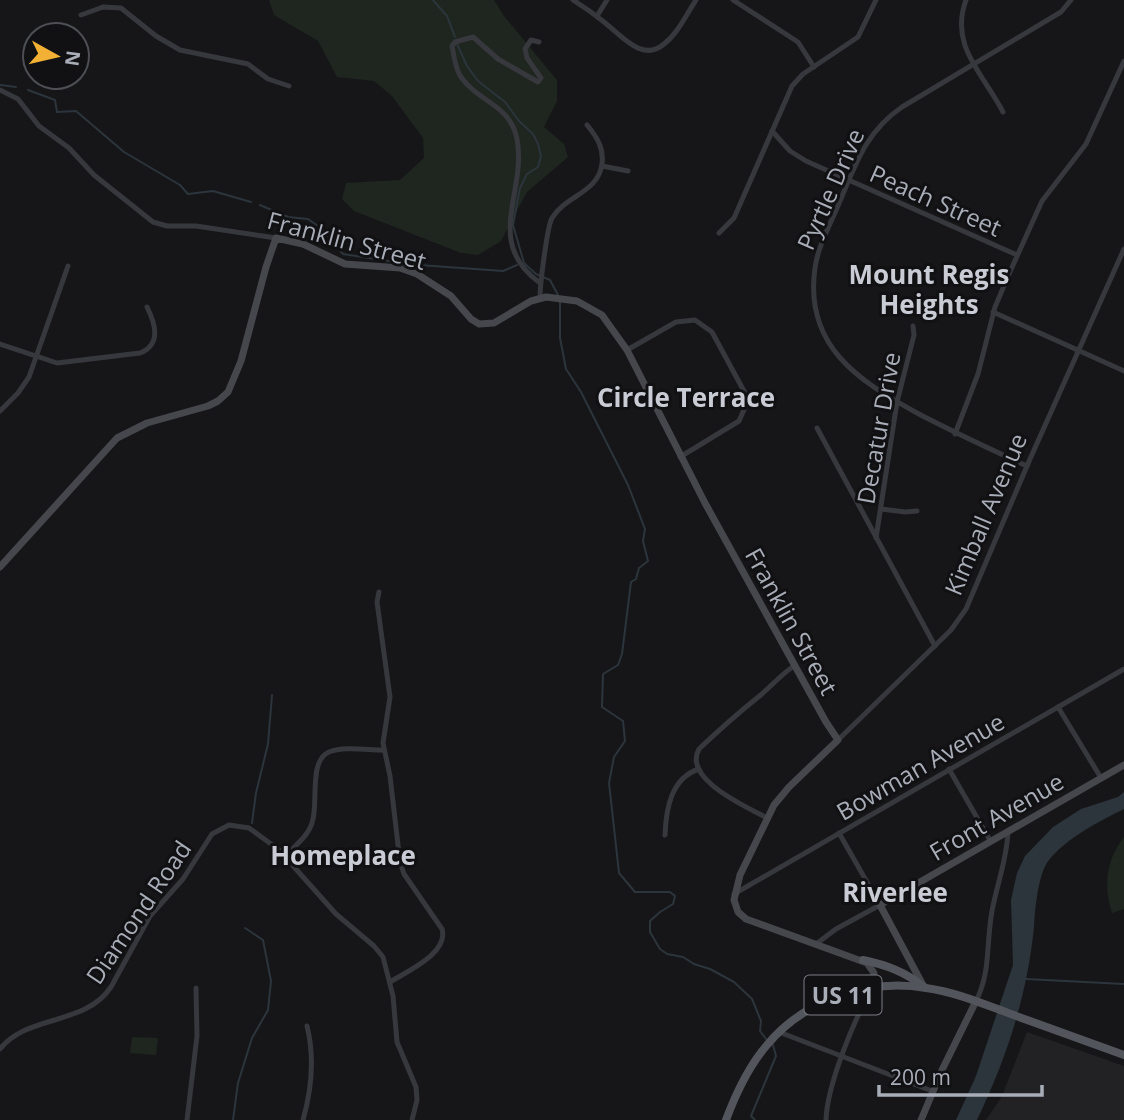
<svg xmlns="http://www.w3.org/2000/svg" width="1124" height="1120" viewBox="0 0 1124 1120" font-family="'Open Sans',sans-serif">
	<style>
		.built { fill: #222225 }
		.green { fill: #1e261f }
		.water { fill: #2c353c }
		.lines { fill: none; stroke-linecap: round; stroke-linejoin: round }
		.stream { stroke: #2c353c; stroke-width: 2 }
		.street { stroke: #37383d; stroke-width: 5 }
		.secondary { stroke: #45474d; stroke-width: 7 }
		.primary { stroke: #53555c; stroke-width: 8 }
		.labels { text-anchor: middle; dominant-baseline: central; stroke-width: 6; stroke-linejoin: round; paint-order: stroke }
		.shield { fill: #111113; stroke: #7b7e86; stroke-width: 2 }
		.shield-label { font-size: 23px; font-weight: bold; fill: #a8adb8 }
		.street-label { font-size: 24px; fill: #a8adb8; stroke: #111113 }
		.neighbourhood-label { font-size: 26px; font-weight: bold; fill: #c9ccd4; stroke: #111113 }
	</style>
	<rect width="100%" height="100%" fill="#161618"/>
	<polygon class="built" points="1027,1032 1124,1066 1124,1120 986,1120 1002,1096"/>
	<g class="green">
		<polygon points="269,0 494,0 504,16 557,80 557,101 544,127 564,144 568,157 527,192 501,241 478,255 461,253 354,211 342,199 346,183 400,180 424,158 423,138 392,96 374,81 337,77 318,41 274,15"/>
		<path d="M1124,837V909L1112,913C1103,886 1106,860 1124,837Z"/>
		<polygon points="132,1037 158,1038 156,1055 130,1053"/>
	</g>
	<path class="water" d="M1124,792V809C1098,822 1068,837 1049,860C1038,873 1035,910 1034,927C1027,996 1007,1057 977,1120H956L976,1076L1013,965L1011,900L1017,873L1025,856L1053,827L1081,809L1118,797Z"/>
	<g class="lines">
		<g class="stream">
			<polyline points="433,0 447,16 455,37"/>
			<polyline points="457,44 467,66 478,81 505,102 519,121 533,134 538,144 541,156 538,167 527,174 520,188 513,225 524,263 536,274 550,280 558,295"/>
			<polyline points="0,85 16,87"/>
			<polyline points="28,90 55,100 57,112 76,111 124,152 180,185 188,194 213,191 251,202"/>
			<polyline points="260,205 288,217 308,219 322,229 343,254 395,262"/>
			<polyline points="405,264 503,271 517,265"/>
			<polyline points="560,301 560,338 566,369 581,392 628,485 645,529 643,541 648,561 639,568 636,579 631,582 622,654 618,665 603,674 602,707 623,721 625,741 614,757 609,783 619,873 635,892 670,892 675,896 673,904 660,912 650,921 650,932 660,949 667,954 683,957 694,964 710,969 734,982 752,999 761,1021 760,1031 766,1039"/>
			<polyline points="252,823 256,793 268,744 272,695"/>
			<polyline points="1026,979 1124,984"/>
			<polyline points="233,1120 238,1083 252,1038 268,1010 271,981 263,940 245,928"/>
			<polyline points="755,1120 751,1116 776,1056 773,1045"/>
		</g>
		<g class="street">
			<path d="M573,0C584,7 594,14 604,22C621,35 642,63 664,44C678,33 686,15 696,0"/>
			<polyline points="733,0 798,42 814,67"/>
			<path d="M966,0C949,46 983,73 1003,112"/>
			<polyline points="81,15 103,7 121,8 156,36 180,50 248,64 268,79 289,86"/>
			<polyline points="597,16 607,0"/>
			<path d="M539,42L531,40L525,49L527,58L541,78L538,82L498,59L473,37L455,42L452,46C454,56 455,68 461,77C478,102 510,104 517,139C527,193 483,242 540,283"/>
			<polyline points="0,90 18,99 39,126 69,148 94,175 153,222 167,226 196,226 276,238"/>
			<polyline points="772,131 790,151 806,161 1017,255"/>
			<polyline points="602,166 628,171"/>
			<polyline points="719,233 734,218 792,86 803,74 858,37 876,0"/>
			<path d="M540,298C540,285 547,227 552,218C566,195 598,193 602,164C604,148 597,137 587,125"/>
			<polyline points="993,312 1124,371"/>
			<path d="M0,344L57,363L140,353C162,344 155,323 147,307"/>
			<polyline points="627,350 676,322 695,320 712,332 745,393 746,405 739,421 680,457"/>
			<polyline points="0,411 18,393 29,377 68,266"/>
			<polyline points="817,428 935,646"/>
			<polyline points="955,434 978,374 995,307 1009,274 1042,201 1086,144 1124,61"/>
			<path d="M1027,466C990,449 953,432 917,413C857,380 804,345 815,268C818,246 829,227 837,208C855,167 864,133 902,107L1061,12L1071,0"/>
			<polyline points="881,509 905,512 917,511"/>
			<polyline points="876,538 897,402 914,335 913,326"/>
			<path d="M379,592L377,602L390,697L383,743L390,776L400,862L404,874L442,929C449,953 408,971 390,982"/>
			<polyline points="1058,707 1101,778"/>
			<polyline points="838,740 951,630 966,609 1030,459 1124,249"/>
			<polyline points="949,769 991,842"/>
			<path d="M767,818C747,807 682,779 699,749C718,731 737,714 757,698C770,688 780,675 794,666"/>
			<path d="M665,835C666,809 671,778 699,769"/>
			<path d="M285,856C295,846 308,836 312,823C319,804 308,761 329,752C344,746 367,750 383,750"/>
			<polyline points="734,894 1124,669"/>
			<polyline points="816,944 836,929 880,905 839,833"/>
			<path d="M976,1001C991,972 986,943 992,911C997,884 1007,859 1008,832"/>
			<polyline points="779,1032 932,1091"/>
			<path d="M0,1049C28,1014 85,1026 111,987L150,916L183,879L212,834L229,825L249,828L278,849L336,914L374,946L383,957L393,996L397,1042L416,1087L417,1100L412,1120"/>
			<polyline points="187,1120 197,1036 196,988"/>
			<path d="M303,1120C312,1088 315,1058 307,1026"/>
			<path d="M826,1120C827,1085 855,1017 873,987"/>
		</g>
		<g class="secondary">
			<polyline points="0,567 117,438 147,423 208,406 218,401 228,392 241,361 266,267 276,238 303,244 345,264 400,268 417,274 451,296 471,319 479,324 494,323 531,301 546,297 577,301 602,315 627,350 705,503 826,722 838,740 789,787 774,805 740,875 734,900 738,912 746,919 867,963 874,973 873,987"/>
			<polyline points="924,987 880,905 1124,765"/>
			<polyline points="921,1120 942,1070 976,1001"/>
		</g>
		<g class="primary">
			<path d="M863,960C887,965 905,972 924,987"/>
			<path d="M726,1120C736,1093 748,1067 767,1045C804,1000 869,978 926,988C955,992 981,1003 1008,1013C1047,1027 1085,1041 1124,1055"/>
		</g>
	</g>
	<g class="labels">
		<rect class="shield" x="804.5" y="975.5" width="77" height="39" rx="5"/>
		<g class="shield-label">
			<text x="843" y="995">US 11</text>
		</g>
		<g class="street-label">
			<text transform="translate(830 189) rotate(-66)">Pyrtle Drive</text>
			<text transform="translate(936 200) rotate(24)">Peach Street</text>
			<text transform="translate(347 240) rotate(15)">Franklin Street</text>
			<text transform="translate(878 428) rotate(-80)">Decatur Drive</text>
			<text transform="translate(985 514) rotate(-67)">Kimball Avenue</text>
			<text transform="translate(792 621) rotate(61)">Franklin Street</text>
			<text transform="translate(920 766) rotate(-30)">Bowman Avenue</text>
			<text transform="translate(996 816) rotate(-30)">Front Avenue</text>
			<text transform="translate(138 912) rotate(-56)">Diamond Road</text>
		</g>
		<g class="neighbourhood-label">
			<text x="929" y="274">Mount Regis<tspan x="929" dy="30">Heights</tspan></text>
			<text x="686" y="397">Circle Terrace</text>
			<text x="343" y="855">Homeplace</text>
			<text x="895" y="892">Riverlee</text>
		</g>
	</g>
	<g transform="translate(56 56) rotate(98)"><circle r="33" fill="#111113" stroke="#4d4f55" stroke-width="2"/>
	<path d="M0-5L12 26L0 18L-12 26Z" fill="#f2b134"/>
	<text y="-10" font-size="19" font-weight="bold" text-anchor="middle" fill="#a8adb8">N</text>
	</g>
	<path d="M879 1085v10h163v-10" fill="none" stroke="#a8adb8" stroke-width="3.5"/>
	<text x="890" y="1085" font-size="21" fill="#a8adb8" stroke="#111113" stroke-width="5" paint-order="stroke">200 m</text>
</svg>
